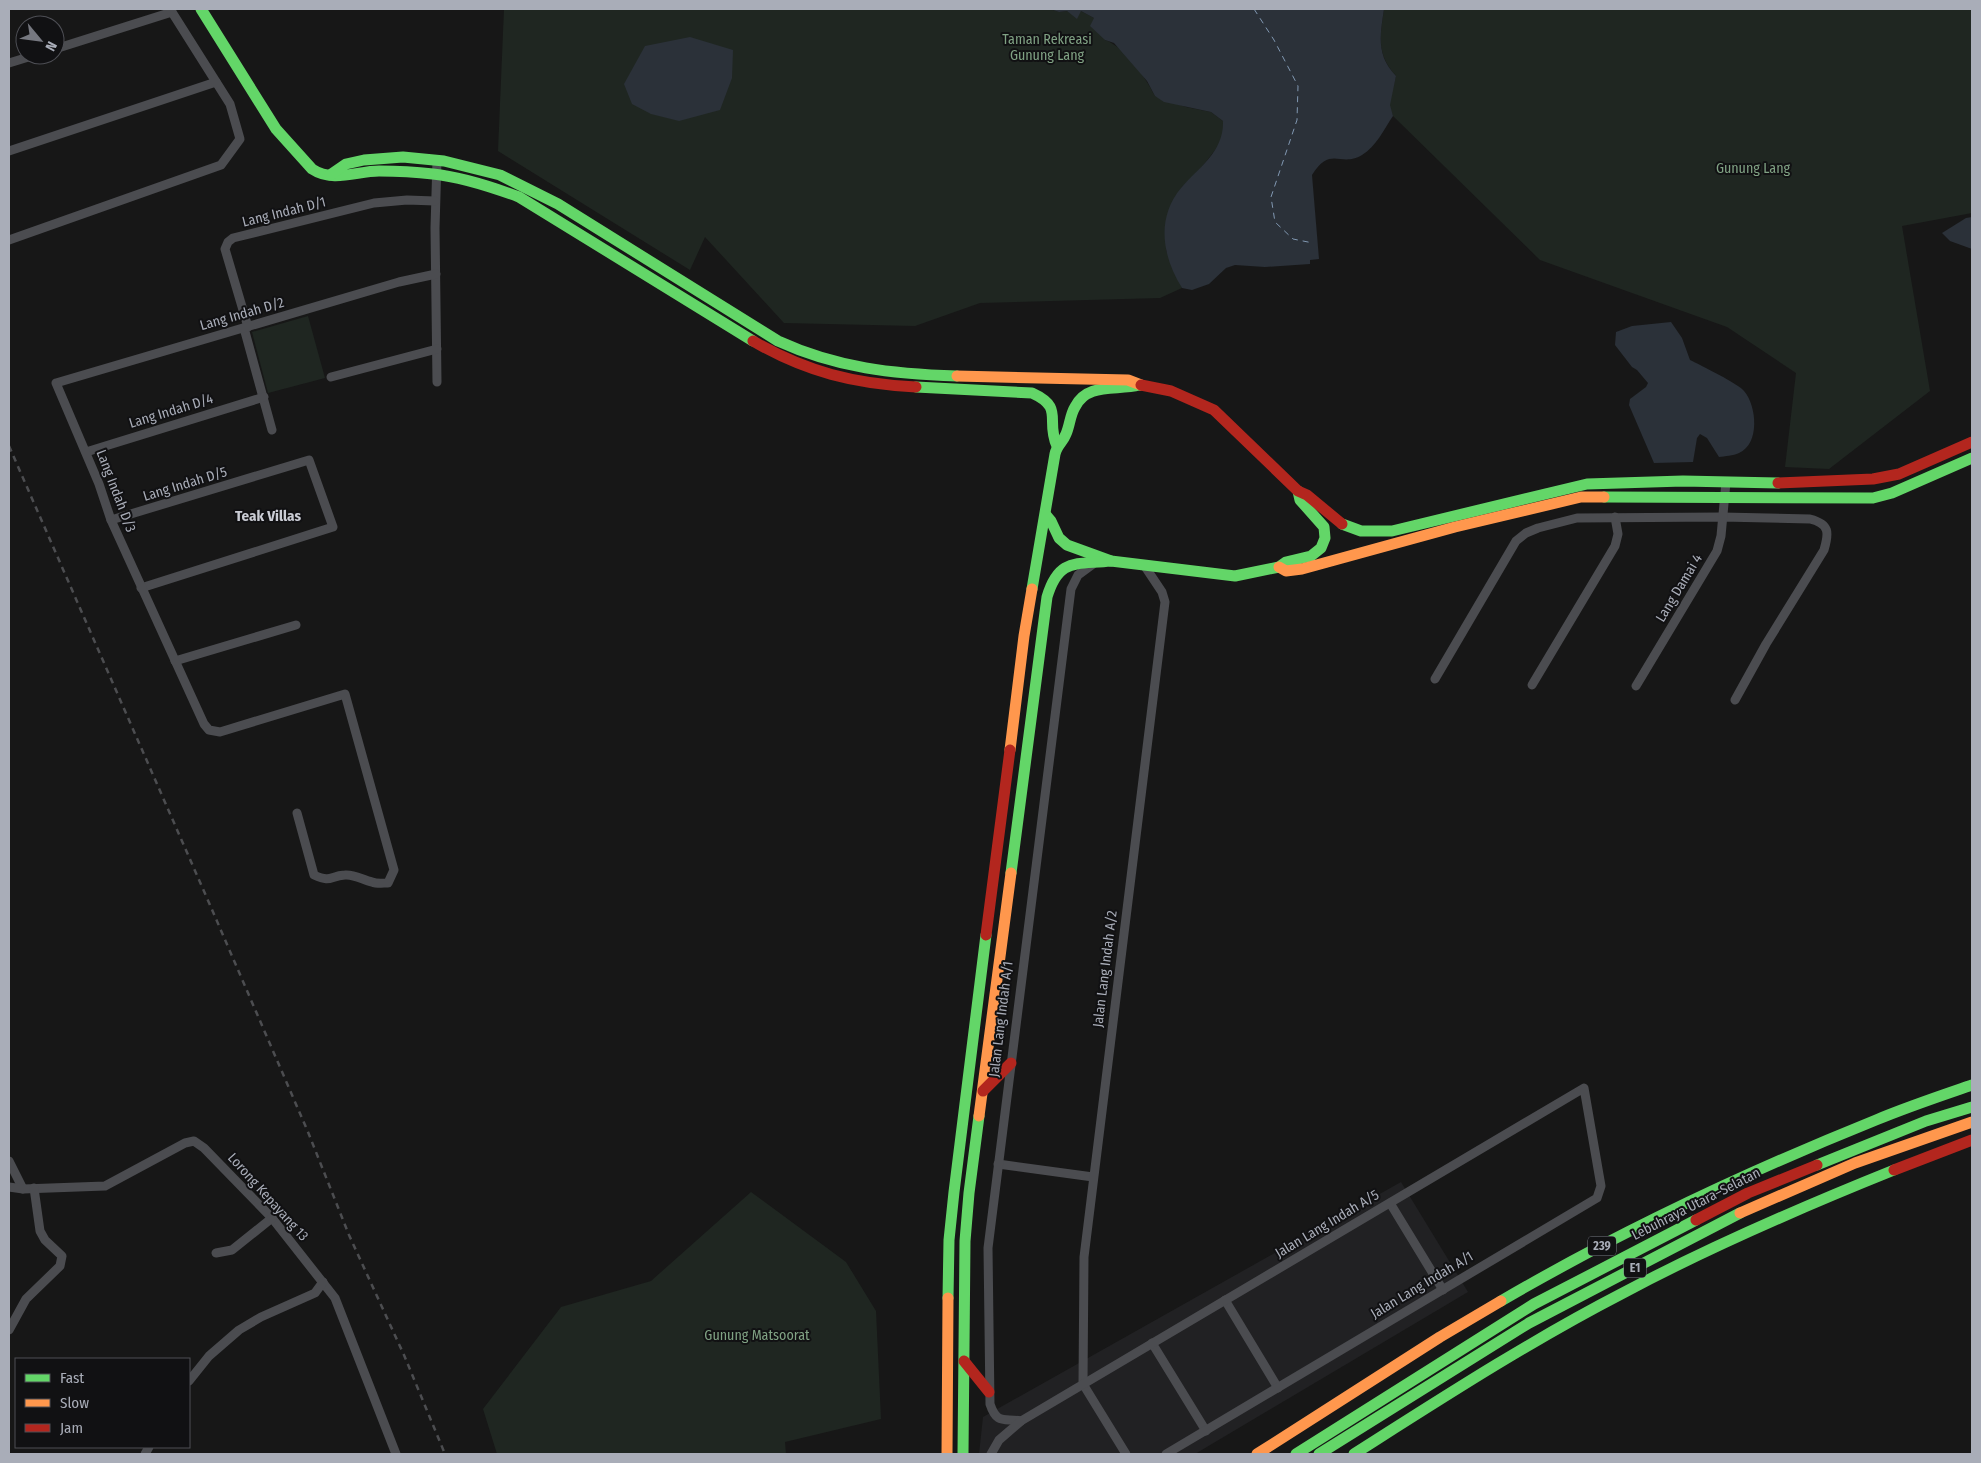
<svg xmlns="http://www.w3.org/2000/svg" width="1981" height="1463" viewBox="0 0 1981 1463" font-family="'Fira Sans Condensed',sans-serif">
	<style>
		.built { fill: #212123 }
		.green { fill: #1f2621 }
		.water { fill: #2b3139 }
		.lines { fill: none; stroke-linecap: round; stroke-linejoin: round }
		.ferry { stroke: #8198b2; stroke-width: 1; stroke-dasharray: 6 5; stroke-linecap: butt }
		.street { stroke: #4b4c50; stroke-width: 9 }
		.fast { stroke: #63d668; stroke-width: 11 }
		.slow { stroke: #ff974d; stroke-width: 11 }
		.jam { stroke: #b3261e; stroke-width: 11 }
		.rail { stroke: #4c4d50; stroke-width: 2.5; stroke-dasharray: 6 5; stroke-linecap: butt }
		.labels { text-anchor: middle; dominant-baseline: central; stroke-width: 4; stroke-linejoin: round; paint-order: stroke }
		.shield { fill: #111113; stroke: #7b7e86; stroke-width: 1 }
		.shield-label { font-size: 12px; font-weight: bold; fill: #a9adb8 }
		.park-label { font-size: 14px; fill: #80a284; stroke: #111113 }
		.street-label { font-size: 14px; fill: #a9adb8; stroke: #111113 }
		.neighbourhood-label { font-size: 15px; font-weight: bold; fill: #caccd4; stroke: #111113 }
	</style>
	<rect width="100%" height="100%" fill="#171717"/>
	<polygon class="built" points="1401,1182 1468,1292 1195,1454 979,1454 983,1417"/>
	<g class="green">
		<path d="M504,9H1050L1059,12L1067,11L1074,15L1081,11L1094,18L1105,40C1125,47 1146,78 1155,96L1186,107L1211,112L1223,121V133L1219,145L1201,168L1181,188L1166,250L1182,288L1160,298L980,303L915,326L784,323L705,237L690,270L498,151Z"/>
		<path d="M1384,9H1972V213L1902,226L1930,391L1829,469L1785,467L1796,373L1727,327L1540,260L1393,116L1389,105L1396,76C1376,54 1380,36 1384,9Z"/>
		<polygon points="308,316 325,378 268,393 252,332"/>
		<polygon points="751,1192 846,1262 876,1311 881,1419 785,1442 786,1454 497,1454 483,1409 561,1307 651,1281"/>
	</g>
	<g class="water">
		<path d="M1050,9H1384C1380,36 1376,55 1396,76L1390,105L1393,116C1384,129 1376,147 1362,155C1340,168 1331,145 1312,175L1319,259L1310,260V264L1265,267L1235,265L1226,268L1209,284L1192,290L1182,288C1162,256 1156,218 1181,188C1199,167 1224,152 1223,121L1211,112L1164,102L1155,96L1147,81L1114,43L1105,40L1090,26L1094,18L1081,11L1077,19L1067,11L1059,12Z"/>
		<polygon points="690,37 733,50 732,78 720,110 679,121 651,114 632,104 624,84 645,46"/>
		<polygon points="1972,217 1972,249 1950,241 1942,233 1966,218"/>
		<path d="M1671,322L1682,338L1690,360C1700,365 1739,384 1744,391C1757,406 1760,444 1739,453C1733,456 1725,456 1719,457L1707,438L1700,434L1697,438L1693,462L1654,463L1629,405L1630,399L1646,387L1648,383L1637,370L1632,367L1615,345L1616,332L1632,326Z"/>
	</g>
	<g class="lines">
		<polyline class="ferry" points="1254,9 1274,40 1298,86 1297,120 1271,197 1275,222 1293,239 1313,243"/>
		<g class="street">
			<polyline points="55,49 172,12"/>
			<polyline points="9,63 35,55"/>
			<polyline points="9,151 216,82"/>
			<polyline points="437,160 435,228 437,382"/>
			<polyline points="9,240 221,165 240,139 230,104 170,9"/>
			<polyline points="248,327 225,249 228,242 233,238 374,203 407,200 435,201"/>
			<polyline points="244,328 272,430"/>
			<polyline points="331,377 437,349"/>
			<polyline points="86,452 264,397"/>
			<polyline points="111,520 309,460 333,527 141,588"/>
			<polyline points="175,661 296,625"/>
			<path d="M1435,679L1516,541L1526,533L1538,528L1577,518L1722,517L1810,519C1830,524 1829,533 1824,550L1766,644L1735,700"/>
			<polyline points="1532,685 1615,546 1618,534 1615,517"/>
			<polyline points="1636,686 1717,551 1721,536 1726,482"/>
			<path d="M297,813L314,875C332,883 329,876 345,875C354,874 363,880 372,882C377,884 383,883 388,883L394,870L345,694L220,732L209,730L204,724L111,520L99,484L56,383L399,282L436,274"/>
			<polyline points="9,1161 23,1189"/>
			<polyline points="998,1164 1093,1177"/>
			<polyline points="9,1187 23,1189 105,1186 185,1143 194,1141 204,1148 272,1218 335,1298 396,1454"/>
			<polyline points="1390,1203 1443,1290"/>
			<polyline points="216,1253 232,1250 272,1218"/>
			<polyline points="1225,1300 1278,1388"/>
			<polyline points="9,1330 26,1299 60,1266 62,1256 45,1240 40,1231 34,1188"/>
			<polyline points="1152,1343 1206,1431"/>
			<polyline points="189,1381 209,1356 239,1330 261,1317 315,1293 323,1282"/>
			<polyline points="1083,1384 1084,1257 1165,602 1162,592 1144,565"/>
			<polyline points="1083,1384 1126,1454"/>
			<path d="M1021,1421C1004,1418 997,1425 990,1404L988,1248L1071,589L1078,575L1093,564"/>
			<polyline points="145,1454 149,1447"/>
			<polyline points="991,1454 999,1440 1021,1421 1584,1088 1601,1186 1597,1198 1166,1454"/>
		</g>
		<g class="fast">
			<path d="M201,9L276,129L312,169C333,183 357,171 379,171C397,171 416,172 433,174C462,177 492,187 519,197L753,341"/>
			<path d="M330,175L346,164L364,160L403,157L444,161L500,175L558,204L778,341C837,368 893,374 957,376"/>
			<path d="M916,387L1032,393C1065,408 1045,420 1057,446"/>
			<polyline points="1604,497 1873,498 1892,493 1972,458"/>
			<polyline points="1046,515 1051,521 1059,538 1067,545 1111,561 1235,576 1279,567 1286,562 1311,556 1321,548 1325,538 1324,527 1300,500 1298,491"/>
			<polyline points="1342,524 1361,531 1392,531 1587,484 1683,481 1778,483"/>
			<path d="M1032,589L1055,454C1057,445 1063,442 1066,434C1070,425 1070,415 1075,407C1087,382 1117,391 1139,385"/>
			<path d="M1011,873L1047,597C1059,557 1076,565 1111,561"/>
			<polyline points="1817,1165 1926,1121 1972,1107"/>
			<polyline points="948,1298 949,1240 954,1192 986,935"/>
			<path d="M1501,1301C1621,1231 1747,1172 1876,1120C1907,1107 1940,1096 1972,1085"/>
			<polyline points="963,1454 965,1241 969,1193 979,1116"/>
			<polyline points="1296,1454 1534,1304 1696,1220"/>
			<polyline points="1319,1454 1529,1323 1740,1213"/>
			<path d="M1354,1454C1442,1398 1530,1341 1623,1293C1711,1246 1802,1207 1894,1170"/>
		</g>
		<g class="slow">
			<polyline points="957,376 1128,380 1141,385"/>
			<polyline points="1279,567 1286,571 1302,569 1455,527 1581,497 1604,497"/>
			<polyline points="1010,750 1024,636 1032,589"/>
			<polyline points="979,1116 1011,873"/>
			<polyline points="1740,1213 1855,1163 1972,1122"/>
			<polyline points="947,1454 948,1298"/>
			<polyline points="1257,1454 1440,1337 1501,1301"/>
		</g>
		<g class="jam">
			<path d="M753,341C806,372 855,384 916,387"/>
			<polyline points="1141,385 1171,391 1214,410 1298,491 1307,495 1342,524"/>
			<polyline points="1778,483 1873,479 1899,474 1972,442"/>
			<polyline points="986,935 1010,750"/>
			<polyline points="983,1091 1011,1063"/>
			<polyline points="1894,1170 1972,1140"/>
			<polyline points="1696,1220 1748,1193 1817,1165"/>
			<polyline points="964,1361 989,1392"/>
		</g>
		<polyline class="rail" points="9,446 210,905 308,1132 349,1235 404,1355 445,1454"/>
	</g>
	<g class="labels">
		<g class="shield">
			<rect x="1588" y="1236.5" width="28" height="19" rx="4"/>
			<rect x="1624" y="1258.5" width="22" height="19" rx="4"/>
		</g>
		<g class="shield-label">
			<text x="1602" y="1246">239</text>
			<text x="1635" y="1268">E1</text>
		</g>
		<g class="park-label">
			<text x="1047" y="39">Taman Rekreasi<tspan x="1047" dy="16">Gunung Lang</tspan></text>
			<text x="1753" y="168">Gunung Lang</text>
			<text x="757" y="1335">Gunung Matsoorat</text>
		</g>
		<g class="street-label">
			<text transform="translate(284 212) rotate(-14)">Lang Indah D/1</text>
			<text transform="translate(242 314) rotate(-16)">Lang Indah D/2</text>
			<text transform="translate(171 411) rotate(-17)">Lang Indah D/4</text>
			<text transform="translate(185 484) rotate(-17)">Lang Indah D/5</text>
			<text transform="translate(116 491) rotate(69)">Lang Indah D/3</text>
			<text transform="translate(1679 588) rotate(-59)">Lang Damai 4</text>
			<text transform="translate(1105 969) rotate(-83)">Jalan Lang Indah A/2</text>
			<text transform="translate(1001 1019) rotate(-83)">Jalan Lang Indah A/1</text>
			<text transform="translate(268 1197) rotate(48)">Lorong Kepayang 13</text>
			<text transform="translate(1696 1204) rotate(-27)">Lebuhraya Utara–Selatan</text>
			<text transform="translate(1327 1224) rotate(-31)">Jalan Lang Indah A/5</text>
			<text transform="translate(1422 1285) rotate(-31)">Jalan Lang Indah A/1</text>
		</g>
		<g class="neighbourhood-label">
			<text x="268" y="516">Teak Villas</text>
		</g>
	</g>
	<rect width="1981" height="1463" fill="none" stroke="#a9adb8" stroke-width="20"/>
	<rect x="15" y="1358" width="175" height="90" fill="#111113" stroke="#4e4f55"/>
	<rect x="25" y="1374" width="25" height="8" fill="#63d668" stroke="#4e4f55"/>
	<text x="60" y="1383" font-size="15" fill="#a9adb8">Fast</text>
	<rect x="25" y="1399" width="25" height="8" fill="#ff974d" stroke="#4e4f55"/>
	<text x="60" y="1408" font-size="15" fill="#a9adb8">Slow</text>
	<rect x="25" y="1424" width="25" height="8" fill="#b3261e" stroke="#4e4f55"/>
	<text x="60" y="1433" font-size="15" fill="#a9adb8">Jam</text>
	<g transform="translate(40 40) rotate(119)"><circle r="24" fill="#111113" stroke="#4e4f55"/>
	<path d="M0-4L9 19L0 12L-9 19Z" fill="#767880"/>
	<text y="-8" font-size="14" font-weight="bold" text-anchor="middle" fill="#a9adb8">N</text>
	</g>
</svg>
